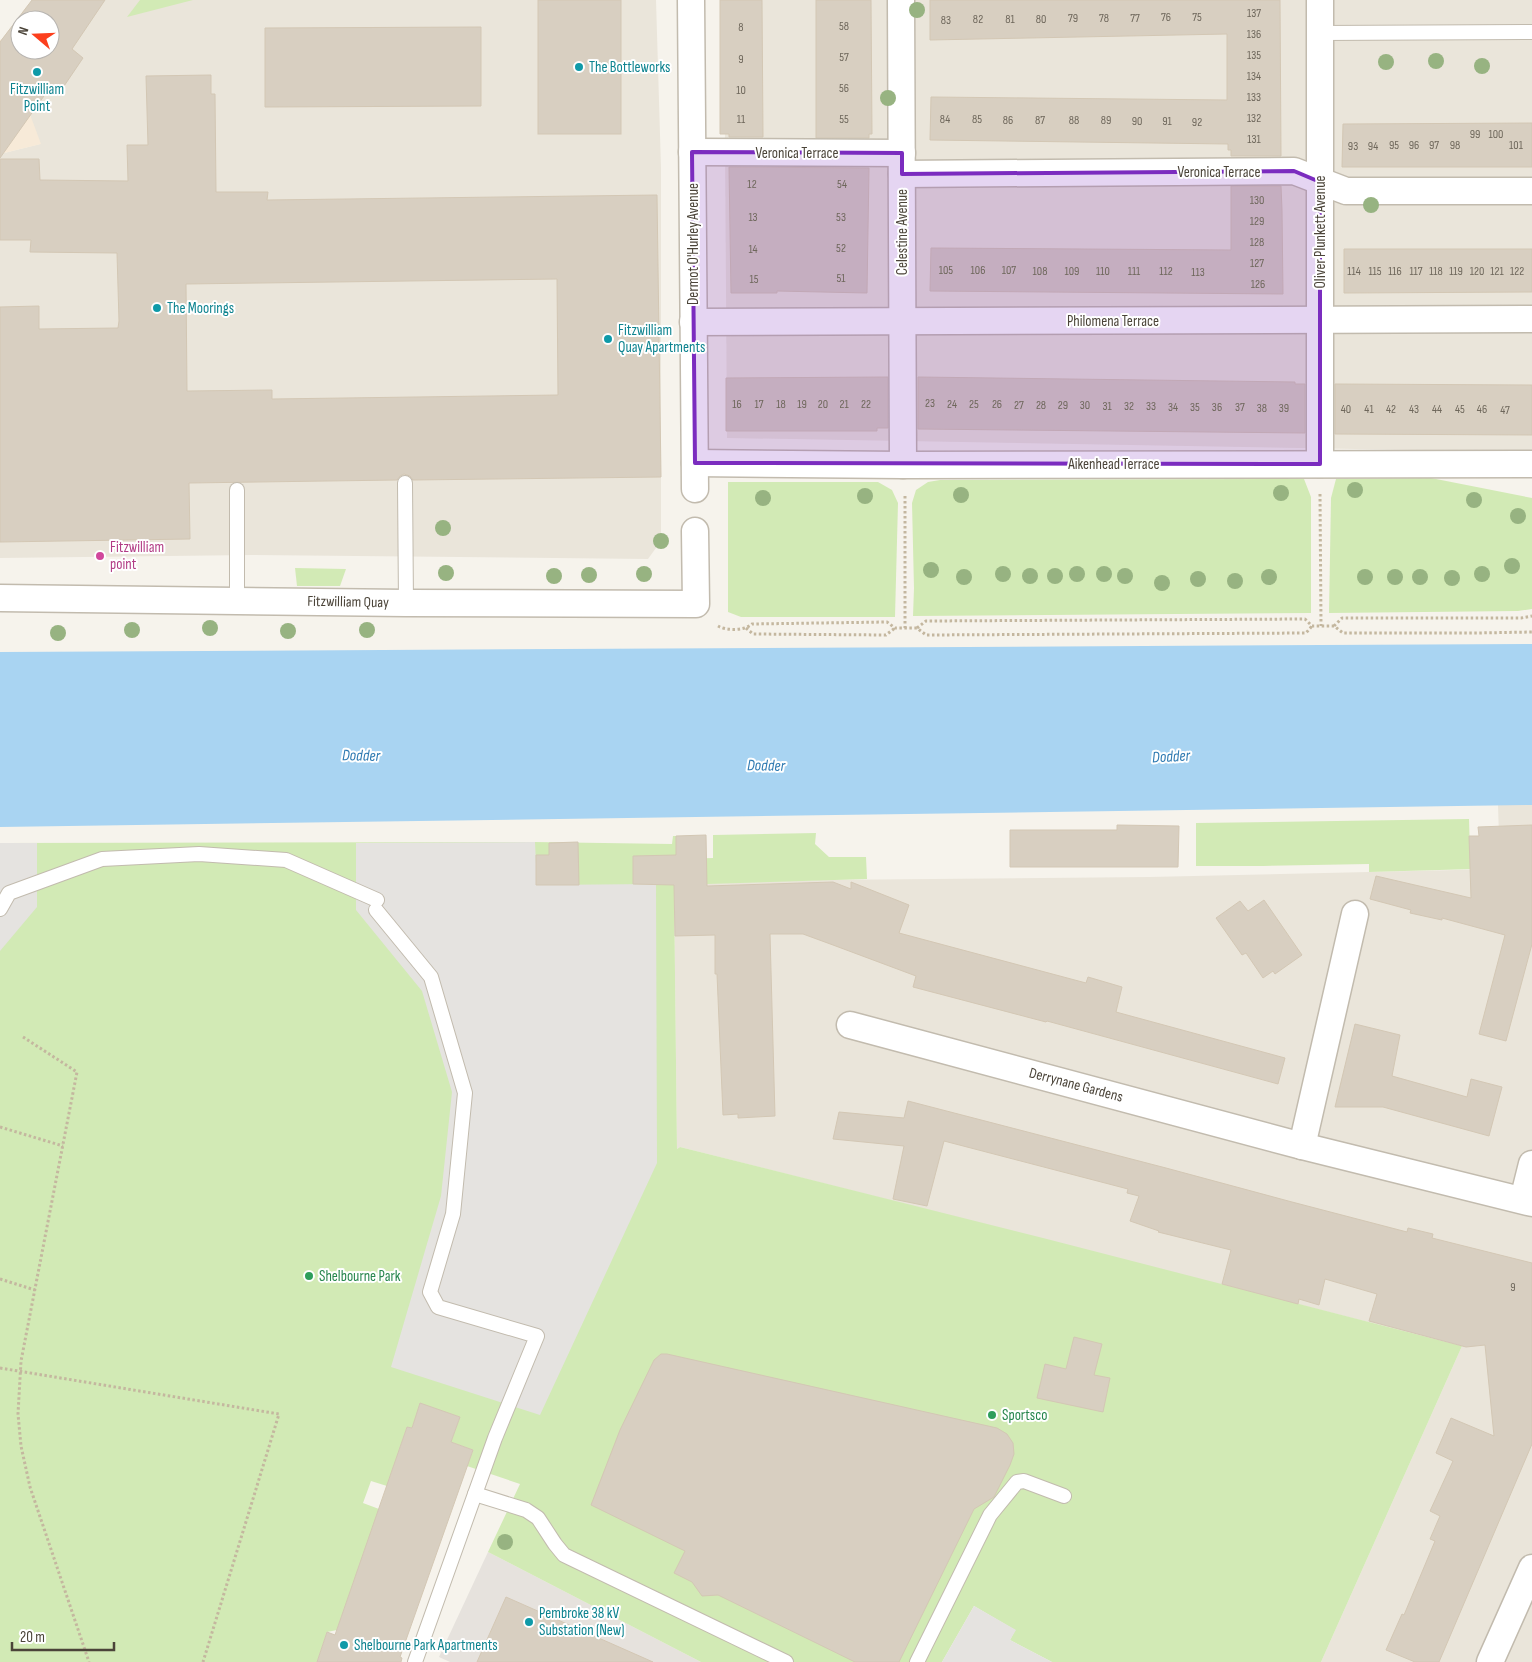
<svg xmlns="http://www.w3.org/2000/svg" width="1532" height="1662" viewBox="0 0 1532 1662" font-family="'Sofia Sans Condensed',sans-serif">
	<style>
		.residential { fill: #eae5da; fill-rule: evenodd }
		.commercial { fill: #f7ead8 }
		.industrial { fill: #e6e2dd }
		.green { fill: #d2eab5 }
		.parking { fill: #e5e3e0 }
		.water { fill: #a9d4f2 }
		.building { fill: #d8cfc1; stroke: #d3c7b4; fill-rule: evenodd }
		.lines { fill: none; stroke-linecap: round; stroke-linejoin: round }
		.lane-casing { stroke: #c2bbae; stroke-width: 16 }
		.street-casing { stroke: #c2bbae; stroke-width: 29 }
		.path { stroke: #c4b79f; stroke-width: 3; stroke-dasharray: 2.5 2.5; stroke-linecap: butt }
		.lane { stroke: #fff; stroke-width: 14 }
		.street { stroke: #fff; stroke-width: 26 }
		.tree { fill: #97b381 }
		.marked { fill: #7b2cbf; fill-opacity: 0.2; stroke: #7b2cbf; stroke-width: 4; stroke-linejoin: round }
		.culture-dot { fill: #0f9aa8; stroke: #fff; stroke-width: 2 }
		.hotel-dot { fill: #d1479c; stroke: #fff; stroke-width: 2 }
		.leisure-dot { fill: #2e9e5b; stroke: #fff; stroke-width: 2 }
		.labels { text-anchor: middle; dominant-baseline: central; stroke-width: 4; stroke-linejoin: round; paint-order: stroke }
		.number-label { font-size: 12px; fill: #6e675b }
		.culture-label { font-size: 15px; fill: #0d838f; stroke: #fff; text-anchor: start }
		.street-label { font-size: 15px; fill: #4b4439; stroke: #fff }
		.hotel-label { font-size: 15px; fill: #b23c85; stroke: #fff; text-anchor: start }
		.leisure-label { font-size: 15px; fill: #27864d; stroke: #fff; text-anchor: start }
		.water-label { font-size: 16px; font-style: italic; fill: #2e7ab2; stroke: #fff }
	</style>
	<rect width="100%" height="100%" fill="#f6f3ec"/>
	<g class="residential">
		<path d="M32,0H656L661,168V541L648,559L252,555L0,558V154L40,144L2,39ZM20,20H50V50H20Z"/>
		<polygon points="724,0 1532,0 1532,452 727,438"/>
		<polygon points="1498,805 1532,805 1532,1662 1321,1662 1462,1346 838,1187 680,1147 677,1149 674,884 820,880 1149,877 1500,869"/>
	</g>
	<polygon class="commercial" points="2,39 41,144 0,154 0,40"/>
	<polygon class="industrial" points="488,1552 701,1662 450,1662 439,1657"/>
	<g class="green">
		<polygon points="140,0 193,0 127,17"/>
		<polygon points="1431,478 1532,498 1532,609 1518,611 1329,613 1331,498 1336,479"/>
		<polygon points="1304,479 1311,497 1311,613 913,616 914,588 912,503 916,490 928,482 940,480"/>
		<polygon points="728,482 878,482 892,490 898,503 895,617 741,617 728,612"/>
		<polygon points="295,568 346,569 340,586 297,586"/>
		<polygon points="1469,819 1470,854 1474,869 1369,872 1369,864 1263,866 1196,866 1196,823"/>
		<polygon points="816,833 815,844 829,857 866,857 867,879 674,885 677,1149 680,1147 1043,1238 1462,1346 1321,1662 1052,1662 1010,1640 1015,1630 974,1606 942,1662 701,1662 488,1552 520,1484 467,1466 473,1450 451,1442 460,1417 420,1404 412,1428 407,1427 387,1486 371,1481 363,1503 379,1509 337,1630 327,1632 317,1662 0,1662 0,843 535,842 672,844 673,836 676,836 676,859 713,858 713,835"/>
	</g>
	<g class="parking">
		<polygon points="535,842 537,885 656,884 657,1163 540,1415 391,1367 441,1196 452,1092 422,991 356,910 356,843"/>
		<polygon points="0,843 37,843 37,907 0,951"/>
		<polygon points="974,1606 1016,1630 1010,1640 1052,1662 942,1662"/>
	</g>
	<polygon class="water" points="1532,644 1532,805 0,827 0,652"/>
	<g class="building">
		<path d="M32,0H105L72,49L83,58L60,92L51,86L0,158V42ZM20,20H50V50H20Z"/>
		<rect x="538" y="0" width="83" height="134"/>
		<polygon points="720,0 762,0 763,137 729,137 729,134 720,134"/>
		<polygon points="816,0 871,0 872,134 869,134 869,138 816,138"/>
		<polygon points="930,0 1280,0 1281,156 1231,156 1231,150 1228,150 1228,144 930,140 931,97 1227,100 1227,34 930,40"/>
		<polygon points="481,27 481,106 265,107 265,28"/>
		<path d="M211,75V94H215L216,192H268L267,200L657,195L661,477L413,480L410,476L404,474L400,476L397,480L189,483L190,539L0,542V307L39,306V329L118,328L119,321L117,253L30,252L31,240H0V159H39L40,180L128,181L127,145H148L146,76ZM557,279L558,395L272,399V390L187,391L186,284Z"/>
		<polygon points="1532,123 1532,167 1342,167 1343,124"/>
		<polygon points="729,167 869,168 867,293 777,291 777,293 731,293"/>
		<polygon points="1231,186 1281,186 1282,210 1283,294 930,291 931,248 1231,250"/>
		<polygon points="1344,249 1532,249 1532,292 1344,293"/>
		<polygon points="888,377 888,428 877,428 877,431 726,431 726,378"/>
		<polygon points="918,377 1295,382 1295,384 1305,384 1305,433 918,429"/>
		<polygon points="1335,384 1532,385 1532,435 1335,434"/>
		<polygon points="1117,825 1179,826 1178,867 1010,867 1010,830 1117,830"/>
		<polygon points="1532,825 1532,944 1506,1041 1479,1034 1505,935 1442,918 1442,920 1410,913 1411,910 1370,899 1376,876 1471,898 1469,836 1479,836 1478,827"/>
		<polygon points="706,835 707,886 833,882 851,889 851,882 909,905 899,933 1086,983 1088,977 1122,987 1116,1012 1285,1058 1278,1084 1047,1021 1046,1022 913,987 916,976 833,945 803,934 770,934 775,1116 738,1118 738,1114 723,1115 717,974 715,974 715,935 675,936 674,885 633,884 633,856 676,855 676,836"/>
		<polygon points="578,842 579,885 536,885 536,855 549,855 549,843"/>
		<polygon points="1264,900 1302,955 1275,974 1273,971 1263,978 1246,953 1242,955 1216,918 1240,901 1248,911"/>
		<polygon points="1355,1024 1400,1035 1392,1076 1467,1097 1471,1079 1502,1087 1489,1136 1383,1107 1335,1107"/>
		<polygon points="908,1101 1166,1168 1292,1202 1407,1232 1408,1228 1433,1234 1432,1238 1532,1263 1532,1444 1439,1662 1415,1662 1386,1650 1402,1614 1404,1615 1435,1541 1430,1539 1440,1516 1430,1511 1453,1461 1436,1453 1451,1418 1494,1436 1485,1345 1466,1347 1369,1321 1377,1294 1325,1279 1319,1305 1299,1299 1298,1304 1222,1284 1231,1250 1158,1232 1159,1231 1130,1221 1139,1196 1127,1193 1128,1189 944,1141 927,1206 893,1199 904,1146 833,1139 839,1112 904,1118"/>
		<polygon points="1074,1337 1102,1344 1094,1375 1110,1378 1103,1412 1037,1398 1045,1364 1066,1369"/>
		<polygon points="661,1354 667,1354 997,1428 1007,1434 1013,1443 1014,1454 1010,1465 994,1497 974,1509 899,1662 855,1662 718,1595 702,1596 692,1582 674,1573 685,1551 591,1505 620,1430 654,1360"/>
		<polygon points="420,1403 460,1417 451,1442 473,1450 400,1657 402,1658 401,1662 317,1662 327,1632 335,1635 407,1427 412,1428"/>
		<polygon points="506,1597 653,1662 477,1662"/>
	</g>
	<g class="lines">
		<g class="lane-casing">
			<g id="lane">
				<polyline points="1320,33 1532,32"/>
				<polyline points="405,483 406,603"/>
				<polyline points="237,490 237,601"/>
				<polyline points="0,909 9,893 102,859 199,854 286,860 377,900"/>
				<polyline points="376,910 431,977 465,1093 453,1214 430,1292 438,1307 537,1336 495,1438 415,1662"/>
				<polyline points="475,1494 526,1510 538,1518 555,1544 564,1555 786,1662"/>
				<polyline points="917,1662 990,1515 1017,1482 1024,1481 1064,1496"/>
			</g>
		</g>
		<g class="street-casing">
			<g id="street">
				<polyline points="691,0 695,489"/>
				<polyline points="901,0 903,465"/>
				<polyline points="692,152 902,153"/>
				<polyline points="902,174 1294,171 1346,191 1532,191"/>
				<polyline points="693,322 1532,319"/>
				<polyline points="695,463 903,465 1532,464"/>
				<polyline points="1320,464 1320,0"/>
				<polyline points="0,598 406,603 696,604 695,531"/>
				<polyline points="850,1025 1302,1146 1532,1203"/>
				<polyline points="1302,1146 1355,914"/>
				<polyline points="1523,1200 1532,1164"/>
				<polyline points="1490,1662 1532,1568"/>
			</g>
		</g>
		<g class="path">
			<polyline points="1320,494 1321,626"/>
			<polyline points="905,496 905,628"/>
			<path d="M718,626C727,631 744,631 752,624L887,622L895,628H917L926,635L1306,633L1312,626"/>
			<polyline points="1334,626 1342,618 1521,618 1532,616"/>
			<polyline points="746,628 753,634 886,635 895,628"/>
			<polyline points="917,628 926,621 1305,619 1312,626 1334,626 1343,633 1476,633 1532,632"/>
			<polyline points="23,1037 77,1072 21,1361 18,1414 21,1446 30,1487 89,1662"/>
			<polyline points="0,1127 63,1146"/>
			<polyline points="0,1279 35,1290"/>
			<polyline points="0,1368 279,1414 203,1662"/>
		</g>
		<use href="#lane" class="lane"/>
		<use href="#street" class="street"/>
	</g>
	<g class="tree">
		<circle cx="917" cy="10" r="8"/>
		<circle cx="1436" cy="61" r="8"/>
		<circle cx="1386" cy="62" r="8"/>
		<circle cx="1482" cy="66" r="8"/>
		<circle cx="888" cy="98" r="8"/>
		<circle cx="1371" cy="205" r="8"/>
		<circle cx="1355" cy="490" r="8"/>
		<circle cx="1281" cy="493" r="8"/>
		<circle cx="961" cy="495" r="8"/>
		<circle cx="865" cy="496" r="8"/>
		<circle cx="763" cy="498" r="8"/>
		<circle cx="1474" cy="500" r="8"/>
		<circle cx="1518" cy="516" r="8"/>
		<circle cx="443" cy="528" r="8"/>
		<circle cx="661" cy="541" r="8"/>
		<circle cx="1512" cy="566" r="8"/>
		<circle cx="931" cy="570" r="8"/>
		<circle cx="446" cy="573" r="8"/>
		<circle cx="644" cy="574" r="8"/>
		<circle cx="1003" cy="574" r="8"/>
		<circle cx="1077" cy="574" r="8"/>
		<circle cx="1104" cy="574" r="8"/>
		<circle cx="1482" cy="574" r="8"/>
		<circle cx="589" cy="575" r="8"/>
		<circle cx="554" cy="576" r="8"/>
		<circle cx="1030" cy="576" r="8"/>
		<circle cx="1055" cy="576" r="8"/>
		<circle cx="1125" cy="576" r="8"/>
		<circle cx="964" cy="577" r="8"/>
		<circle cx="1269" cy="577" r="8"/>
		<circle cx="1365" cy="577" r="8"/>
		<circle cx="1395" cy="577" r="8"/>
		<circle cx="1420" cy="577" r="8"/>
		<circle cx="1452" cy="578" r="8"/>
		<circle cx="1198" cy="579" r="8"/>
		<circle cx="1235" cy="581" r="8"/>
		<circle cx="1162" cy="583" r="8"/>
		<circle cx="210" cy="628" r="8"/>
		<circle cx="132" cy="630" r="8"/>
		<circle cx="367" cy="630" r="8"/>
		<circle cx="288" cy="631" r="8"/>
		<circle cx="58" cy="633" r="8"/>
		<circle cx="505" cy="1542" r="8"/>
	</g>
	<path class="marked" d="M692,152L902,153V174L1294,171L1320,182V464L695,463Z"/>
	<g class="culture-dot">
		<circle cx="579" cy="67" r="5"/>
		<circle cx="37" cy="72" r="5"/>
		<circle cx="157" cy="308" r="5"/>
		<circle cx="608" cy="339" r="5"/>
		<circle cx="529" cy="1622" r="5"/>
		<circle cx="344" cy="1645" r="5"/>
	</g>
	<circle class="hotel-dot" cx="100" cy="556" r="5"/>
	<g class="leisure-dot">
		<circle cx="309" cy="1276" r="5"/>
		<circle cx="992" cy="1415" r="5"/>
	</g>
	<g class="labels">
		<g class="number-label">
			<text x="1254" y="13">137</text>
			<text x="1166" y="17">76</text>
			<text x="1197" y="17">75</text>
			<text x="1073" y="18">79</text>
			<text x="1104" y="18">78</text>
			<text x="1135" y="18">77</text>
			<text x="978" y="19">82</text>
			<text x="1010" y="19">81</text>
			<text x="1041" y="19">80</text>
			<text x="946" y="20">83</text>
			<text x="844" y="26">58</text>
			<text x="741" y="27">8</text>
			<text x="1254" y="34">136</text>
			<text x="1254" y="55">135</text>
			<text x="844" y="57">57</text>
			<text x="741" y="59">9</text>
			<text x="1254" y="76">134</text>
			<text x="844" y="88">56</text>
			<text x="741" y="90">10</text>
			<text x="1254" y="97">133</text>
			<text x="1254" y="118">132</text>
			<text x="741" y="119">11</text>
			<text x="844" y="119">55</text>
			<text x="945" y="119">84</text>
			<text x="977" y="119">85</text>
			<text x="1008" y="120">86</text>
			<text x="1040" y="120">87</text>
			<text x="1074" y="120">88</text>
			<text x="1106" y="120">89</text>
			<text x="1137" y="121">90</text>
			<text x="1167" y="121">91</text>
			<text x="1197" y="122">92</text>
			<text x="1475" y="134">99</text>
			<text x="1496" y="134">100</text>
			<text x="1254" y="139">131</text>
			<text x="1394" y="145">95</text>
			<text x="1414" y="145">96</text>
			<text x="1434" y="145">97</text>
			<text x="1455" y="145">98</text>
			<text x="1516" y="145">101</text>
			<text x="1353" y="146">93</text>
			<text x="1373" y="146">94</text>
			<text x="752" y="184">12</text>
			<text x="842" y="184">54</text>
			<text x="1257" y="200">130</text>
			<text x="753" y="217">13</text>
			<text x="841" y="217">53</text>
			<text x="1257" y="221">129</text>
			<text x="1257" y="242">128</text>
			<text x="841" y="248">52</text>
			<text x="753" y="249">14</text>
			<text x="1257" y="263">127</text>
			<text x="946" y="270">105</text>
			<text x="978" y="270">106</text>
			<text x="1009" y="270">107</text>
			<text x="1040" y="271">108</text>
			<text x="1072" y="271">109</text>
			<text x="1103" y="271">110</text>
			<text x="1134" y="271">111</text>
			<text x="1166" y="271">112</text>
			<text x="1354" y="271">114</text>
			<text x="1375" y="271">115</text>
			<text x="1395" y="271">116</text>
			<text x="1416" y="271">117</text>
			<text x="1436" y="271">118</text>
			<text x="1456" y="271">119</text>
			<text x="1477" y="271">120</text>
			<text x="1497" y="271">121</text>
			<text x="1517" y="271">122</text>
			<text x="1198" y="272">113</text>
			<text x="841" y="278">51</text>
			<text x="754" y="279">15</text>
			<text x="1258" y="284">126</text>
			<text x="930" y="403">23</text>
			<text x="737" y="404">16</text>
			<text x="759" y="404">17</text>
			<text x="781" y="404">18</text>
			<text x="802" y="404">19</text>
			<text x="823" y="404">20</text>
			<text x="844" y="404">21</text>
			<text x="866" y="404">22</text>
			<text x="952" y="404">24</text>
			<text x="974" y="404">25</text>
			<text x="997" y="404">26</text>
			<text x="1019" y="405">27</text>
			<text x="1041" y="405">28</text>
			<text x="1063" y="405">29</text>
			<text x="1085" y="405">30</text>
			<text x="1107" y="406">31</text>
			<text x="1129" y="406">32</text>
			<text x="1151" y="406">33</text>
			<text x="1173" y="407">34</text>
			<text x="1195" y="407">35</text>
			<text x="1217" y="407">36</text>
			<text x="1240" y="407">37</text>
			<text x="1262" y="408">38</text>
			<text x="1284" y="408">39</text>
			<text x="1346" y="409">40</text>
			<text x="1369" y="409">41</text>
			<text x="1391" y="409">42</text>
			<text x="1414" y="409">43</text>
			<text x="1437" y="409">44</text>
			<text x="1460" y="409">45</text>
			<text x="1482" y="409">46</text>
			<text x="1505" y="410">47</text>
			<text x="1513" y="1287">9</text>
		</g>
		<g class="culture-label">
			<text x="589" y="67">The Bottleworks</text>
			<text x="37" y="89" text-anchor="middle">Fitzwilliam<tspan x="37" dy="17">Point</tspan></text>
			<text x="167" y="308">The Moorings</text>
			<text x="618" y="330">Fitzwilliam<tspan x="618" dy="17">Quay Apartments</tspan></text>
			<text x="539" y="1613">Pembroke 38 kV<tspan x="539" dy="17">Substation (New)</tspan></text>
			<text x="354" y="1645">Shelbourne Park Apartments</text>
		</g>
		<g class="street-label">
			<text x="797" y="153">Veronica Terrace</text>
			<text x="1219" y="172">Veronica Terrace</text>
			<text transform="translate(902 232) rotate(-90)">Celestine Avenue</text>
			<text transform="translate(1320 232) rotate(-90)">Oliver Plunkett Avenue</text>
			<text transform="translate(693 244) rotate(-90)">Dermot O'Hurley Avenue</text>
			<text x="1113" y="321">Philomena Terrace</text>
			<text x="1114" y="464">Aikenhead Terrace</text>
			<text transform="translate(348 602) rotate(1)">Fitzwilliam Quay</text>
			<text transform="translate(1076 1085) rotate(15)">Derrynane Gardens</text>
		</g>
		<g class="hotel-label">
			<text x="110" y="547">Fitzwilliam<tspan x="110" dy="17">point</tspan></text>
		</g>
		<g class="leisure-label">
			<text x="319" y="1276">Shelbourne Park</text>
			<text x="1002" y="1415">Sportsco</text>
		</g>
		<g class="water-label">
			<text transform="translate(361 756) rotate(1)">Dodder</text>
			<text transform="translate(1171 757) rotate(-3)">Dodder</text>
			<text transform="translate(766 766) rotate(1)">Dodder</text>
		</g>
	</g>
	<g transform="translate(35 35) rotate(289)"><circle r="24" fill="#ffffff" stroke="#b7b4b0"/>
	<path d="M0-4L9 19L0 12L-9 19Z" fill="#fc3f1d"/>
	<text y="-8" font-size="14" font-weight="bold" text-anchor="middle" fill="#4b4439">N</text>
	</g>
	<path d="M12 1642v8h102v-8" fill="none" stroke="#4b4439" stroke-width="2.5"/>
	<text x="20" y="1642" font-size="15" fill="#4b4439" stroke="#ffffff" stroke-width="4" paint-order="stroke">20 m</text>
</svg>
